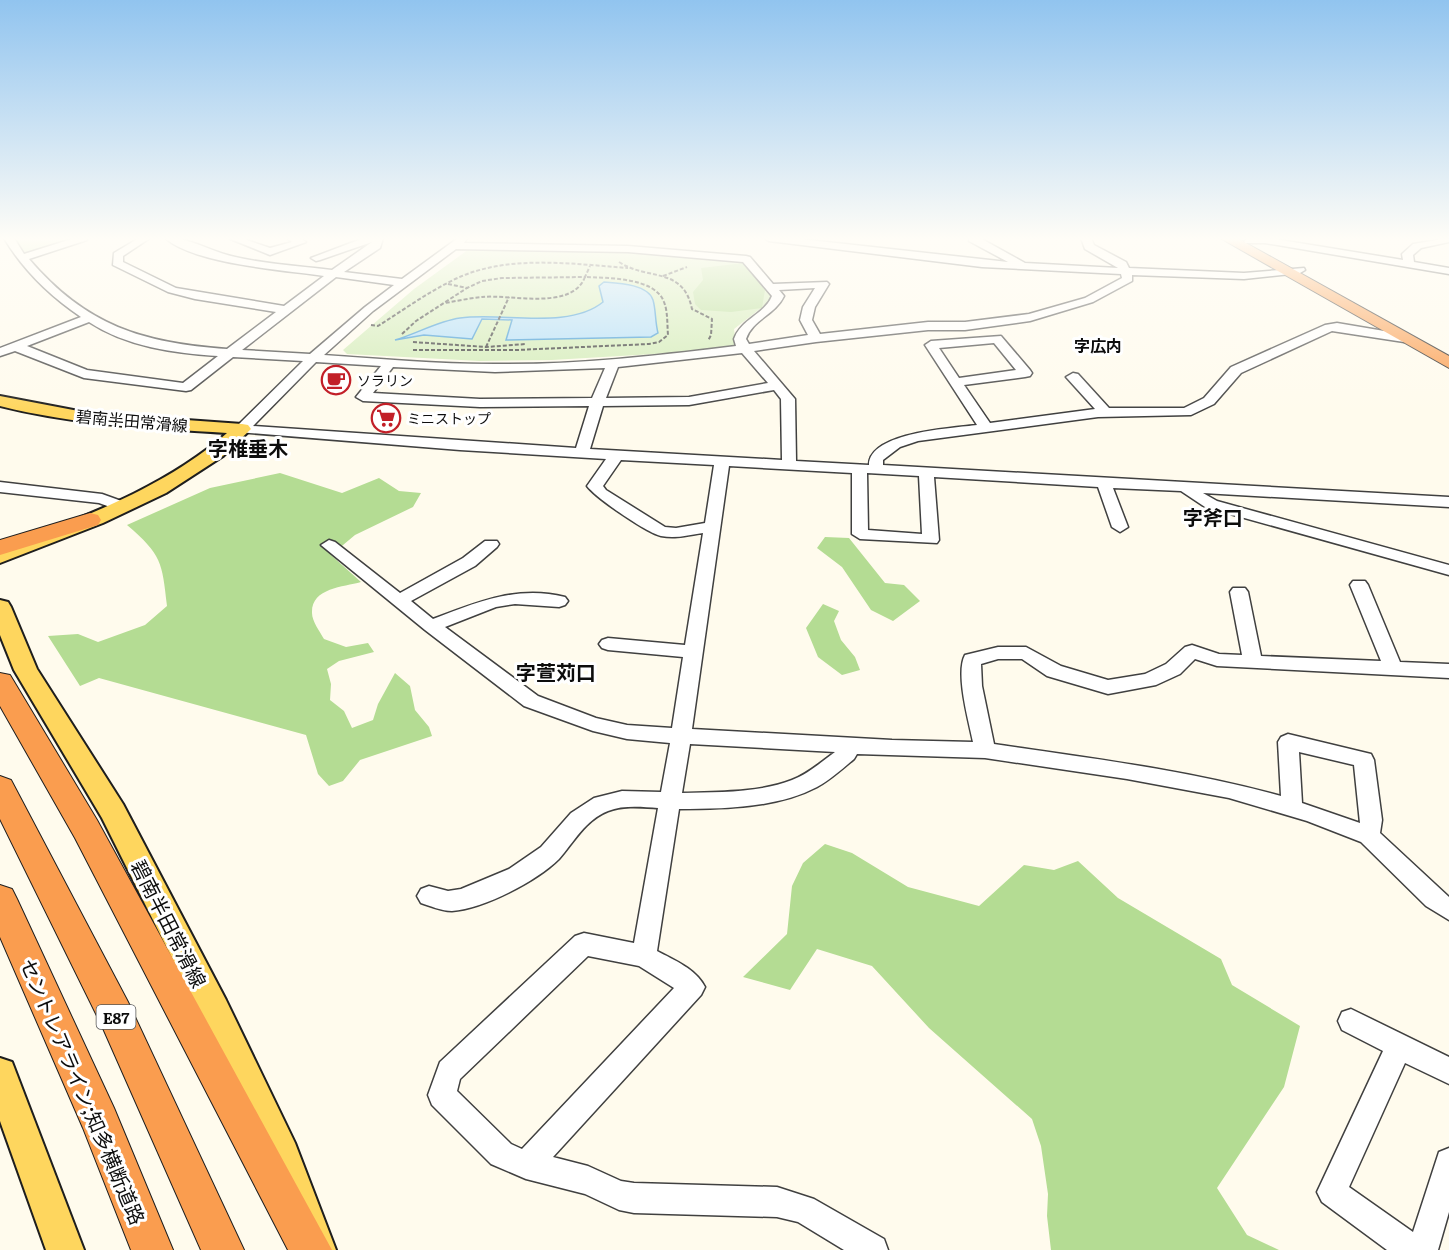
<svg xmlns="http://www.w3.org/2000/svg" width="1449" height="1250" viewBox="0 0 1449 1250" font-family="Literata,'Noto Sans JP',serif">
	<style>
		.green { fill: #d1ebb5 }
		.forest { fill: #b4dc93 }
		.water { fill: #afddf9; stroke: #3393d3; stroke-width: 1.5 }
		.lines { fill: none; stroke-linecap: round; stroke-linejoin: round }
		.minor-casing { stroke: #404040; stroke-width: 3 }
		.major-casing { stroke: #1e1e1e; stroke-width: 4 }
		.highway-casing { stroke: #1e1e1e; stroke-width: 2 }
		.path { stroke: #2f2f2f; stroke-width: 2; stroke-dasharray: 4 2; stroke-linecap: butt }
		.minor { fill: #fff; fill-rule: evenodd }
		.major { fill: #fed65e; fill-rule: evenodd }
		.highway { fill: #fa9d4f; fill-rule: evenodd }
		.labels { text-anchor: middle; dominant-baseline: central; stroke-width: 6; stroke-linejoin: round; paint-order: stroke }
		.far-poi-label { font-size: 14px; fill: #0d0d0d; stroke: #fff; text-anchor: start }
		.shield { fill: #fff; stroke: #565656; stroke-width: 1.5 }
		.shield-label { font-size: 15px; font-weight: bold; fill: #0d0d0d }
		.far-quarter-label { font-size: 16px; font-weight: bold; fill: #0d0d0d; stroke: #fff }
		.street-label { font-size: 16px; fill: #0d0d0d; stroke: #fff }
		.quarter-label { font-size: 20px; font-weight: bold; fill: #0d0d0d; stroke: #fff }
		.near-street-label { font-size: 20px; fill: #0d0d0d; stroke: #fff }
	</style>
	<rect width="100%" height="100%" fill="#fffbed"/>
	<g class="green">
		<polygon points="9,238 83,238 65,245 21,258"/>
		<polygon points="469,249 627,251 742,261 772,293 769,302 734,329 736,344 731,346 671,353 552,360 480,361 347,354 343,350 414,289"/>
	</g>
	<g class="forest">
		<polygon points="744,263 765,290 762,308 731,312 701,310 695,304 693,292 703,280 701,268"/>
		<path d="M280,473L342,493L379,478L399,491L421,493L413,507L355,535L331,555L361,582C343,587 311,588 312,613C312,621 320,632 324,639L346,647L368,643L374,652L339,661L327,669L331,684L330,700L344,711L352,728L373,720L378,704L395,673L410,686L415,710L429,727L432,736L360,760L343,781L329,786L318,774L306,735L99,678L80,686L48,636L78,634L98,642L145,625L167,606C162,562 162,555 127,525L210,488Z"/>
		<polygon points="825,537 849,538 885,583 904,585 920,601 893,621 871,610 842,567 817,548"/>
		<polygon points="823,604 839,611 834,621 841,640 855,657 860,670 842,675 818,657 806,628"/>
		<polygon points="825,844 852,853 908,887 979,906 1024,865 1054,870 1078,861 1118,898 1221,959 1232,985 1300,1026 1284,1087 1217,1188 1247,1235 1279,1250 1051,1250 1047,1216 1048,1194 1041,1146 1032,1119 929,1028 872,966 817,949 790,990 743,977 787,934 792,886 803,863"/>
	</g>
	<path class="water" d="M604,282C617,283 648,284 653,300C656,310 655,322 658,333L651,337L506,340L512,320L482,319L472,339L424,335L395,340C416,334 438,321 460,318C502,312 569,330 603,302L599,286Z"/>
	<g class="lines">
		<g class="minor-casing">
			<g id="minor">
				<path d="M4,238H14L24,254L75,238H88L87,240L29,259C86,326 143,343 227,349L276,312L195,299L168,292L113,265L114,253L139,238H150L123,256V262L176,288L284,306L324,276C284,270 194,264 165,238C186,236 209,251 231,256C263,264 298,266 332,270L372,242L320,260L316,261L311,258L364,238H383L380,248L344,272L402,279L458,238H467L464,243L628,246L746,256L750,257L773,284L827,282L829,284L815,307L812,320L820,334L928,322H965L1029,314L1085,298L1122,278L1121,274L982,267L769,241L764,238H791L1008,262L969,241L970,238H980L1025,263L1118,268L1085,249L1081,238H1091L1094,245L1126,262L1129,268L1244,273L1304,268L1305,270L1300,273L1244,279L1132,275V281L1093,302L1030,321L965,330H928L816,342L754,351L795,399L796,461L869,465C869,432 954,428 977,425L925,345L931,341L1001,336L1030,370L1032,373L1030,376L1025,377L964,385L990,423L1095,409L1066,377L1073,373L1078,374L1109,408H1184L1204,398L1231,367L1325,325L1337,323L1408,335L1410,338L1404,342L1332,331L1241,373L1214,404L1191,415L1098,417L918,441L900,447L883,460V465L1449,497V507L1203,493L1217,501L1449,565V575L1205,507L1181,491L1113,488L1128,527L1120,532L1112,527L1098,487L934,477L939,540L937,543L860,539L852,534V473L729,466L692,729L892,740L973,742C969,722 955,673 965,655L998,647H1026L1061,666L1108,680L1145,674L1166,664L1185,647L1192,645L1219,654L1242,655L1230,592L1233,588H1245L1248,592L1261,656L1381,661L1350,585L1353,581H1365L1368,585L1400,662L1449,664V678L1217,666L1195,659L1180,674L1156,685L1108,694L1047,676L1022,659H998L981,664L982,686L994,744C1090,758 1187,770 1281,796L1278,742L1281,737L1288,734L1371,754L1374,760L1382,820L1380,833L1449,897V920L1426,906L1361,842L1307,821L1229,798L1127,779L985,758L857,754L854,759C842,769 830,780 817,787C777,808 724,809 679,809L657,951C674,960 696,969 705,987L701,995L553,1157L588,1166L621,1181L634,1183L777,1187L814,1199L884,1239L888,1250H844L798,1222L777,1217L634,1213L619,1210L585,1194L526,1179L491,1164L432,1105L428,1095L440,1062L575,936L584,933L634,943L658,808C642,807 623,805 608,811C585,820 574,842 559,859C537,881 483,909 452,911C442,911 430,906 421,903L417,896L421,889L429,886L448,891L461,889L509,869L541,847L571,813L594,798L622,791L661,792L670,743L627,739L593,731L524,706L425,630L321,545L329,540L335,542L400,593L463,558L485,541H497L499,544L497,547L475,566L411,601L433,619C477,602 518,585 565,597L568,601L565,605L559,607L515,604L496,607L445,627L538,696L596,718L627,725L672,728L683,657L608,650L602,648L599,644L602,640L608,638L685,645L703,533C689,535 676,539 661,536C647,533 596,498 587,486L606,459L460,450L237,432L235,429L237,426L303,361L233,357L191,390L186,391L84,378L15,351L0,356V348L81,317C50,296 23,270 4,238ZM456,249L628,252L743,262L772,296C764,315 741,319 734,339L736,346C656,356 575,365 494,364C437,364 381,359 324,355L373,311ZM336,277L394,285L365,307L310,354L242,350ZM815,288L803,307L800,320L808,335L749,344L746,339C752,320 775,315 784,296L779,290ZM89,322C127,347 174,353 218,356L183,383L87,370L27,346ZM994,343L1016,370L959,378L939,348ZM742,353L768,383L689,397L606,398L618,367ZM316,362L381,366L356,397L363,401L480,407L589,406L576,448L253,426ZM393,367L495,372L605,368L592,398L480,399L373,393ZM774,390L781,399L782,460L590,449L603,406L689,405ZM621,460L714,465L705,523L676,528L665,527L606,490L603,486ZM867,473L919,476L922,534L868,530ZM690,744L835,752C821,762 808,774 792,780C759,793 717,792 682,793ZM1299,752L1354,765L1360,823L1302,803ZM588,956L639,966L674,988L522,1149L511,1144L457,1091L460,1079Z"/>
				<polygon points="228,238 241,238 270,248 292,242 287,238 300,238 306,242 270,255"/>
				<polygon points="1249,238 1269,238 1403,260 1402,254 1413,244 1449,238 1449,242 1421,248 1413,255 1414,262 1449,268 1449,274 1265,243 1245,243 1244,241"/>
				<polygon points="0,482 102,494 127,503 129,506 121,511 99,503 0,492"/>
				<polygon points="1351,1009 1449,1057 1449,1084 1405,1063 1349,1187 1413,1232 1439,1152 1449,1148 1449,1212 1438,1250 1387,1250 1322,1202 1317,1192 1383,1051 1342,1030 1338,1021 1342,1012"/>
			</g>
		</g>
		<g class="major-casing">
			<g id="major">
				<path d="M0,396L89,413L242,424L248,425L251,429L223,456L166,493L103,523L0,563V550C79,518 162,490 227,433C150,428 75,425 0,406Z"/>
				<polygon points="0,600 8,602 11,607 37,669 123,804 226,1000 295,1143 336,1250 298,1250 266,1161 204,1022 102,818 14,670 0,635"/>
				<polygon points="0,1058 12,1062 84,1250 46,1250 0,1121"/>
			</g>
		</g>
		<g class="highway-casing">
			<g id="highway">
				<polygon points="1220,238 1237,238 1449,356 1449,368"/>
				<polygon points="90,513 98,515 101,520 98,525 0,555 0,540"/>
				<polygon points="0,673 10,675 97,820 332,1250 288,1250 75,838 0,706"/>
				<polygon points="0,776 11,780 128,1002 244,1250 201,1250 102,1026 0,819"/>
				<polygon points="0,885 12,889 17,899 114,1108 173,1250 131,1250 83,1128 0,937"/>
			</g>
		</g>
		<g class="path">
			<path d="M619,262C648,281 683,266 692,309L712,319L711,335L708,341"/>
			<polyline points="663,276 687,267"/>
			<polyline points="448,284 467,288 482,281 502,278 585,277 590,266"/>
			<path d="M371,325L378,326C405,309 432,289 462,276C513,255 574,264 628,268"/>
			<polyline points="402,334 416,321 467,288"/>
			<polyline points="413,342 486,347 526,344"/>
			<polyline points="486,347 509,297"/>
			<path d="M413,350H517L649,344L659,342L668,335C667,324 668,312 664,302C655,277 606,278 585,277C572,311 511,294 482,297C470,298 457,301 445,303"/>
		</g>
		<use href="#minor" class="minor"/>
		<use href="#major" class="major"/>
		<use href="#highway" class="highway"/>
	</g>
	<linearGradient id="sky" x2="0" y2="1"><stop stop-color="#91c4ef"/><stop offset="0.58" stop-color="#fffdf7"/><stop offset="1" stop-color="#fffdf7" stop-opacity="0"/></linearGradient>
	<rect width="1449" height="412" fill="url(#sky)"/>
	<defs>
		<g id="cafe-ring" transform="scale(1.5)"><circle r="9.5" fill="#fff" stroke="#c21f28" stroke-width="1.5"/><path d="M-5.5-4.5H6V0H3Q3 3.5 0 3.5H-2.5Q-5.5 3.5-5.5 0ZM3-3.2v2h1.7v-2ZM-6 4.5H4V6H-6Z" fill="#c21f28"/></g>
		<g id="supermarket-ring" transform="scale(1.5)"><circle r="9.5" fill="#fff" stroke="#c21f28" stroke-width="1.5"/><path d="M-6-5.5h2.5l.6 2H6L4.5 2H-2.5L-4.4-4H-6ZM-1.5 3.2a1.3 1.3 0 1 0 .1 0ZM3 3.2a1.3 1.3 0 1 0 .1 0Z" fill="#c21f28"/></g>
	</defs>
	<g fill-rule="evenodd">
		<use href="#cafe-ring" x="336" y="380"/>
		<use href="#supermarket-ring" x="386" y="418"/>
	</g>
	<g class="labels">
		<g class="far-poi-label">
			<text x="357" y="380">ソラリン</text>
			<text x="407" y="418">ミニストップ</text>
		</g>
		<rect class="shield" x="96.5" y="1005" width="39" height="24" rx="4.5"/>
		<g class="shield-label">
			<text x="116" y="1017">E87</text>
		</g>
		<g class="far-quarter-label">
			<text x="1098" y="345">字広内</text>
		</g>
		<g class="street-label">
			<text transform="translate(132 420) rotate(5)">碧南半田常滑線</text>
		</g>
		<g class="quarter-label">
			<text x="248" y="447">字椎垂木</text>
			<text x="1213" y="516">字斧口</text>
			<text x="556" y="671">字萱苅口</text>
		</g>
		<g class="near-street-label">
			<text transform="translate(170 923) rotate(63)">碧南半田常滑線</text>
			<text transform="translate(84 1091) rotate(67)">セントレアライン;知多横断道路</text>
		</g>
	</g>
</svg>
